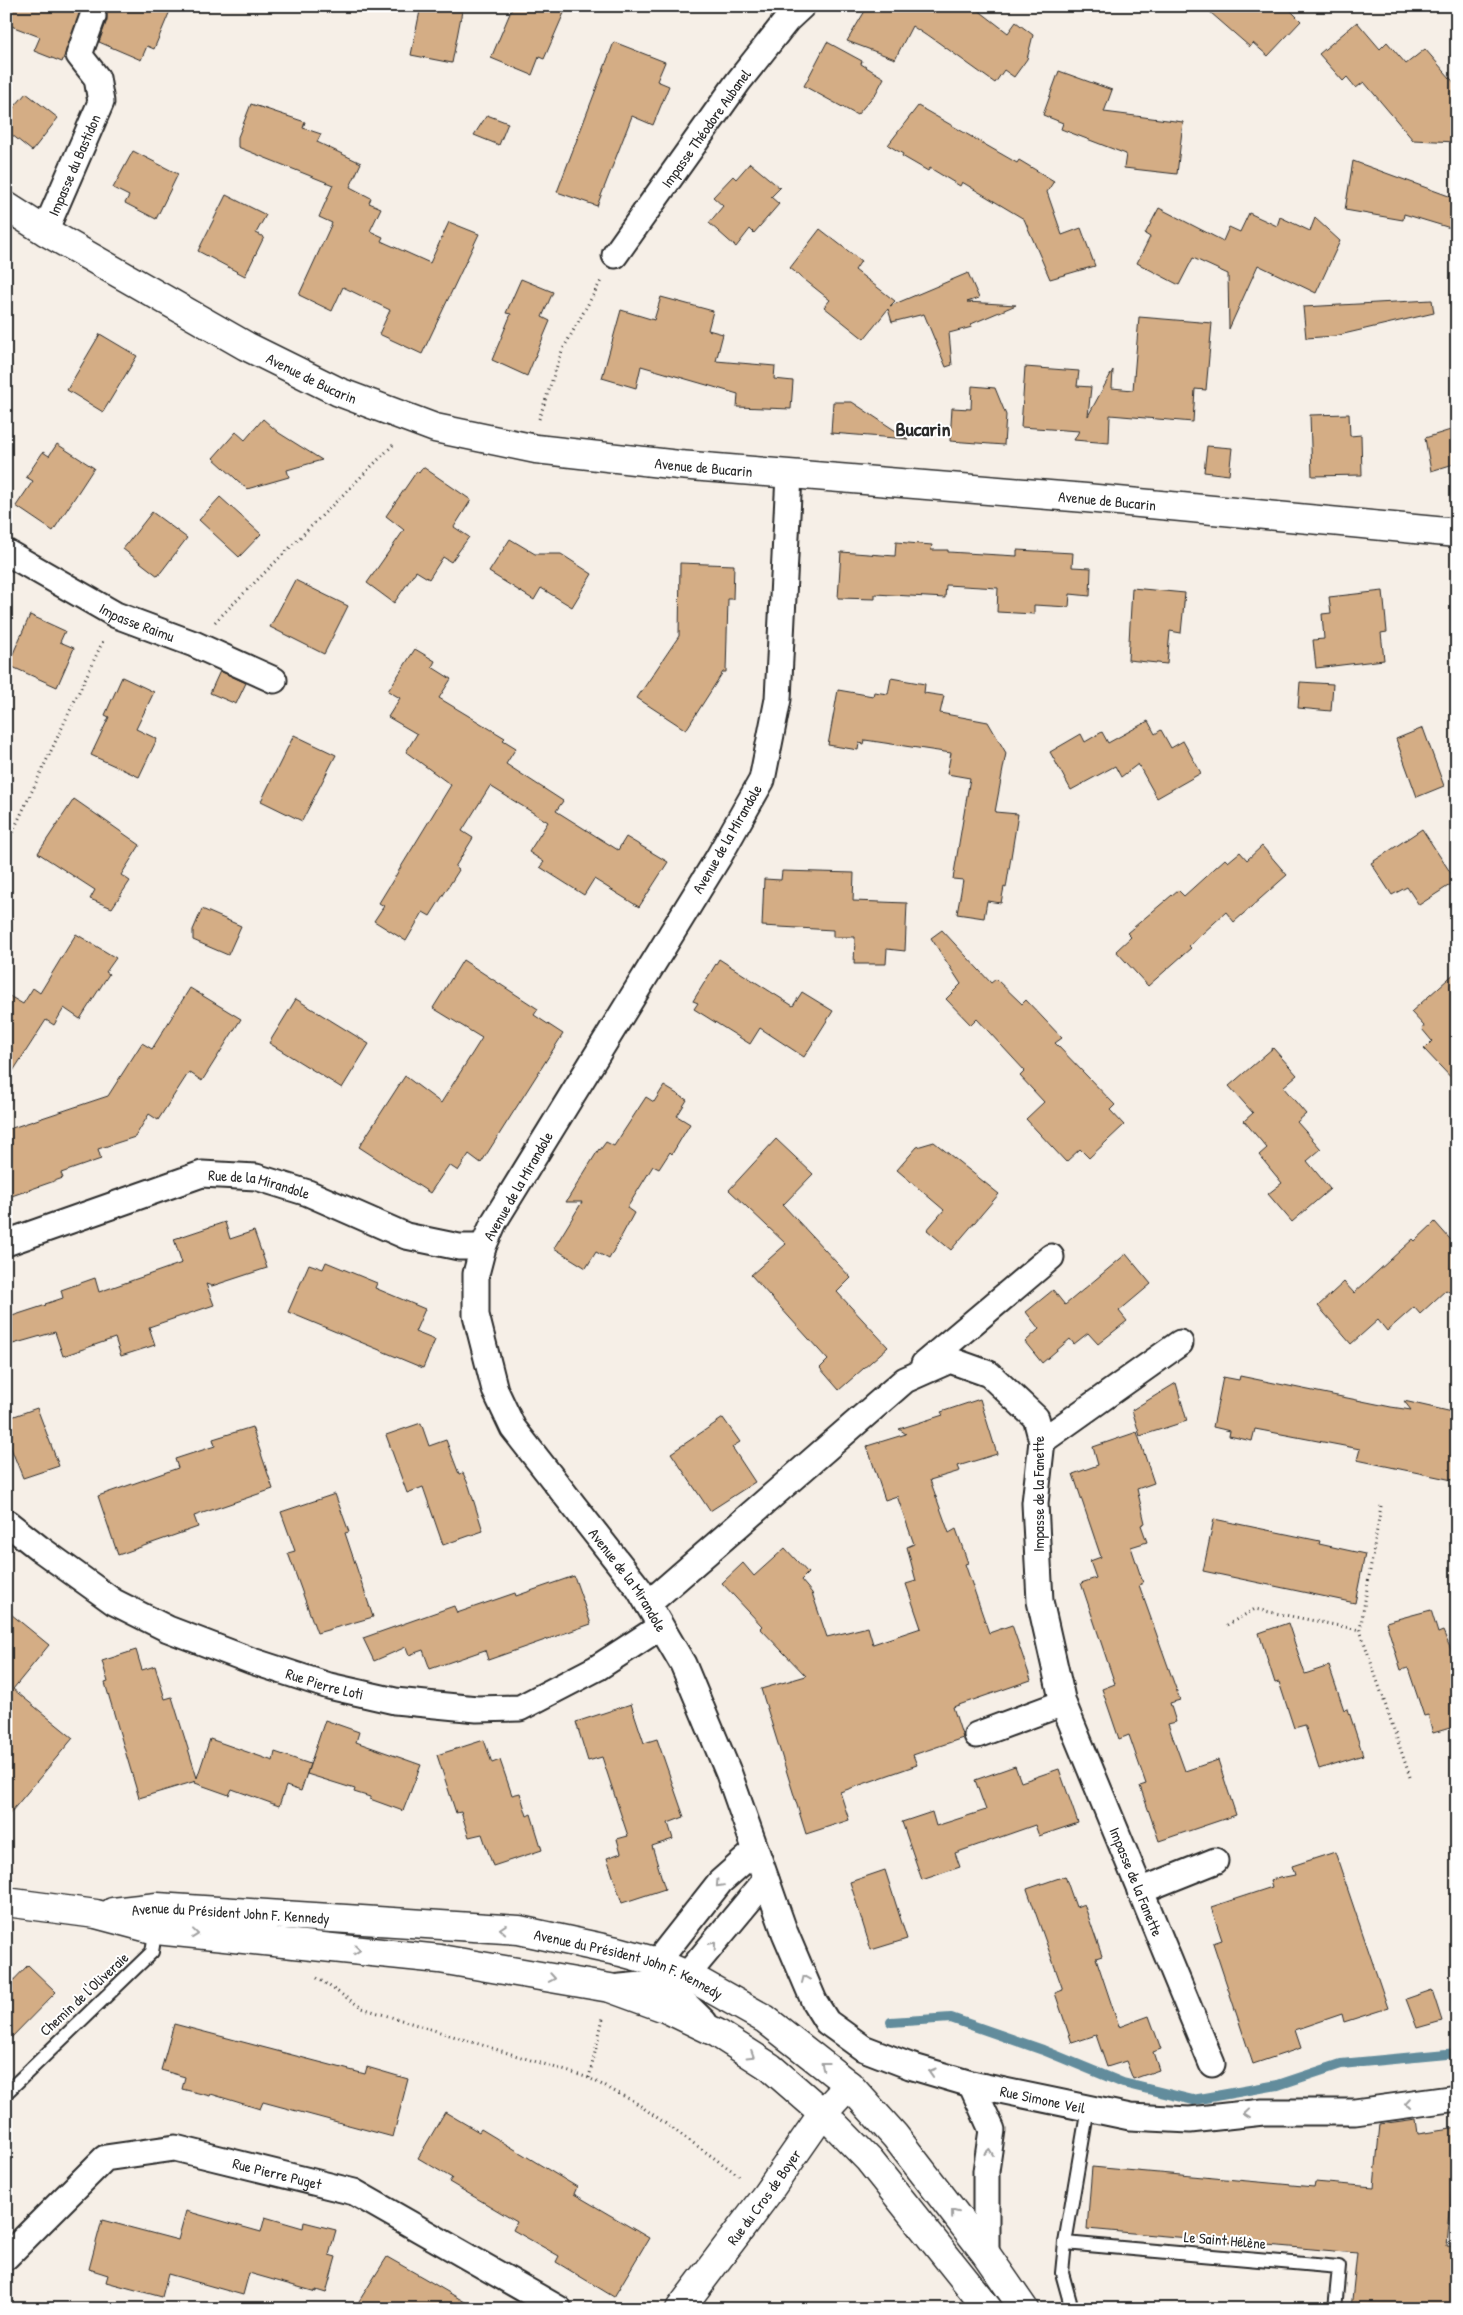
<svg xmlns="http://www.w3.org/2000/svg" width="1463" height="2315" viewBox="0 0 1463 2315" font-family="'Patrick Hand',sans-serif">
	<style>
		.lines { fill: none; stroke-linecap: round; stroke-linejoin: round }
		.stream { stroke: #628c9c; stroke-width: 10 }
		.building { fill: #d4ad85; stroke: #2b2b2b }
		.service-casing { stroke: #2b2b2b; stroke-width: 16 }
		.minor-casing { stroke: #2b2b2b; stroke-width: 29 }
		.tertiary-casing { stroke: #2b2b2b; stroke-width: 31 }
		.secondary-casing { stroke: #2b2b2b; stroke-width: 31 }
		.path { stroke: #2b2b2b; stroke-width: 3; stroke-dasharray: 1 4; stroke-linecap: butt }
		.service { stroke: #fff; stroke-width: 12 }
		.minor { stroke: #fff; stroke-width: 25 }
		.tertiary { stroke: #fff; stroke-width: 28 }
		.secondary { stroke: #fff; stroke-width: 28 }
		.oneway { stroke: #a0a0a0 }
		.labels { text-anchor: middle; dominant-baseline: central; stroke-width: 4; stroke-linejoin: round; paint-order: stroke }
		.street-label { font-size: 15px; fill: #2b2b2b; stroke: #fff }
		.district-label { font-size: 20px; font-weight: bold; fill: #2b2b2b; stroke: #fff }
	</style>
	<rect width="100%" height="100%" fill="#f6efe7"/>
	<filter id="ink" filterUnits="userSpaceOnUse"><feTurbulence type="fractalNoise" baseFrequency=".02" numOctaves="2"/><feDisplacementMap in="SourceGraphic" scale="10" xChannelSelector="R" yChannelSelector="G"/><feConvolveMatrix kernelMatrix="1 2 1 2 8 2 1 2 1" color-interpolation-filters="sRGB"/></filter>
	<g filter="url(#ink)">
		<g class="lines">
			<polyline class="stream" points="891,2022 951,2018 1043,2050 1123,2083 1193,2100 1278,2085 1341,2064 1457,2053"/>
		</g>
		<g class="building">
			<polygon points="6,6 83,6 62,62 34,51 40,37 6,24"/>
			<polygon points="103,6 172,6 154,49 147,46 141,60 99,42 107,20 107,13"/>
			<polygon points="421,6 463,6 452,63 411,55"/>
			<polygon points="513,6 567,6 544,59 539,57 532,75 491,58"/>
			<polygon points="868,6 973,6 1008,33 1016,22 1033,35 1027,59 1014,77 1004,70 995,83 928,35 927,36 912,26 895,59 847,41"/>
			<polygon points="1203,6 1286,6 1301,21 1268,56 1253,43 1250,47"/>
			<polygon points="1357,22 1380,49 1387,42 1406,64 1425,49 1457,86 1457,142 1413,140 1364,82 1356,88 1347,77 1343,81 1319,54"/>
			<polygon points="614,42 665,62 657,81 669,86 653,125 632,116 597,206 557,192"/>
			<polygon points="827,42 862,61 861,64 884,78 876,93 857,115 804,86"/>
			<polygon points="1059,71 1112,90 1104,112 1183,122 1177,174 1124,168 1126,154 1061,129 1063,123 1043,115"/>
			<polygon points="26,93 58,118 32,151 6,130 6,117"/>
			<polygon points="251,104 305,122 303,128 321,134 317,142 361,163 350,187 371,198 369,203 381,208 370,231 383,237 381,241 430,263 449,222 479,234 422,354 379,334 390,310 343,287 332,311 299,295 332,223 319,217 333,185 238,147 238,137"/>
			<polygon points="918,106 1017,163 1019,160 1054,181 1047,192 1062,235 1081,228 1095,266 1050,279 1024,219 962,182 960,186 930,168 928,171 902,156 903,154 888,145"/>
			<polygon points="487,115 508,123 499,145 474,135"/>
			<polygon points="133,151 178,174 156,219 125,203 129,196 113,188"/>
			<polygon points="1353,161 1457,199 1457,230 1404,214 1403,220 1345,210"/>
			<polygon points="750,163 780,188 771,197 779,204 754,233 750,229 736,247 709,223 723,206 713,197 733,176 736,179"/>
			<polygon points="226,195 266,215 256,233 264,237 245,276 198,251"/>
			<polygon points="1159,208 1223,241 1229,227 1240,232 1249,213 1277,226 1280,217 1310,231 1315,218 1340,241 1316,293 1258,265 1229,329 1228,274 1193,258 1179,285 1137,263 1150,237 1145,234"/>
			<polygon points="820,229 861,261 855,270 895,301 890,306 968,273 979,298 967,302 1016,305 971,324 972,327 949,333 952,365 946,367 924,314 892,322 888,309 864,339 824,307 830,300 790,268"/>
			<polygon points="521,279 553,292 542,317 550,321 527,376 492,360 511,314 506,313"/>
			<polygon points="661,297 713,311 708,330 723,334 716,361 775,366 774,379 793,381 791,409 737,407 738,394 641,366 636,388 602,378 621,310 654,320"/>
			<polygon points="1432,300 1434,313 1335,336 1306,338 1303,307"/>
			<polygon points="1139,317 1212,323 1206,390 1195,389 1193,422 1110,415 1109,443 1074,440 1079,431 1021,427 1025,367 1079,371 1077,386 1091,387 1088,416 1113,370 1112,388 1133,390"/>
			<polygon points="100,334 137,356 103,412 67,390"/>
			<polygon points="972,386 995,388 1006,415 1004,445 950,441 952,408 971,409"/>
			<polygon points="833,402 852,402 908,439 831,433"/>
			<polygon points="1349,414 1350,436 1361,435 1362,475 1312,476 1310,415"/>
			<polygon points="263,419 279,433 322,460 287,470 289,477 247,489 213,458 236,432 245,440"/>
			<polygon points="1457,428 1457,463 1431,471 1425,438"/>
			<polygon points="57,444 94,468 53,531 16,506 33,481 26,477 43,452 49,456"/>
			<polygon points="1207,446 1232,448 1229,475 1204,472"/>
			<polygon points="423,467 471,500 454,527 469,537 451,562 443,557 429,579 416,571 394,603 367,583 404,530 386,516 417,471 419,473"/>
			<polygon points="220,497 261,534 239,557 199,520"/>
			<polygon points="152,512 187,538 158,576 123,549"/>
			<polygon points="510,539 535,554 561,554 592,574 572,607 541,588 534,600 489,572"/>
			<polygon points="896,542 932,545 931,550 948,550 948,552 1017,556 1017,550 1073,553 1072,567 1091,568 1090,596 1070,594 1069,607 1034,605 1034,614 997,612 998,588 946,585 945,598 875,594 875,599 838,598 841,552 895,556"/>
			<polygon points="680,563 734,565 733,599 728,599 726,672 723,672 686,730 637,698 679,636"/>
			<polygon points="295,580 348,606 324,654 270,627"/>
			<polygon points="1132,588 1185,593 1181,633 1170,631 1167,664 1128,660"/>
			<polygon points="1383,591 1387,632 1381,633 1384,660 1316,668 1313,640 1324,639 1322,614 1331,613 1329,597"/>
			<polygon points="30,615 65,631 60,642 74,648 57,687 8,665"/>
			<polygon points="415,649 435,661 432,667 451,679 439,698 505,738 503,740 516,748 506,764 563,801 556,811 618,850 626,837 668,862 639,907 594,879 584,895 540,867 544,862 529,852 548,822 490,786 462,831 473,838 455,867 459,870 430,916 423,912 406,941 374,921 384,906 379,903 451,785 406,752 417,734 388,717 400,698 388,691"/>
			<polygon points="220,671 246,683 236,704 210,693"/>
			<polygon points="122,677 154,692 136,729 157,739 139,777 91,755 109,717 105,715"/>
			<polygon points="891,678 925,684 924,693 944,696 940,713 988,722 1006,753 995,812 1018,814 1006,888 1004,887 1001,903 987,901 984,918 957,914 963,880 953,879 970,778 947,774 951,753 865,740 864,744 859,743 858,750 828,745 838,690 873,696 874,692 888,694"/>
			<polygon points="1300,682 1333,684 1331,711 1298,708"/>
			<polygon points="1148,721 1155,734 1161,730 1171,748 1183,741 1201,773 1157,798 1138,764 1121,777 1115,766 1071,790 1050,752 1081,734 1085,742 1102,732 1108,743"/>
			<polygon points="1423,728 1444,786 1417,797 1396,739"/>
			<polygon points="294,735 336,755 302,821 261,801"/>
			<polygon points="74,799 140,845 121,875 130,881 112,908 90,899 95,890 38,853"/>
			<polygon points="1422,829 1456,881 1419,905 1407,887 1392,895 1371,863"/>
			<polygon points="1262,846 1287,875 1234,922 1226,912 1189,946 1191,948 1148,986 1116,951 1131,937 1127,933 1178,890 1184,896 1225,859 1228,862 1240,852 1247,860"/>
			<polygon points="782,871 854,873 853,901 907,903 905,951 887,949 886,964 854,964 855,937 833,937 833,930 762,926 764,879 781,880"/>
			<polygon points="202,909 241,926 228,955 193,940 193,930"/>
			<polygon points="942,930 991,983 996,979 1022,1004 1026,1000 1062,1038 1055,1043 1115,1105 1110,1110 1124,1125 1089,1158 1080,1149 1066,1162 1026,1119 1044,1102 1020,1076 1025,1071 977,1019 971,1025 946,999 961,984 931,938"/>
			<polygon points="76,934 116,958 106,972 109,974 80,1019 64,1008 54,1025 46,1020 6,1082 6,994 23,1004 33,988 40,993"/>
			<polygon points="719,959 793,1006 802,992 833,1011 804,1057 760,1028 750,1044 694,1009 698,1003 693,1001"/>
			<polygon points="463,960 538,1009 534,1015 563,1034 481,1163 469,1154 458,1171 449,1165 430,1193 359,1147 405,1076 441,1103 482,1038 433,1008"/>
			<polygon points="1457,971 1457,1084 1424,1049 1432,1041 1422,1029 1424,1026 1411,1012"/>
			<polygon points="190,988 241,1019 202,1081 189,1072 158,1120 149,1114 135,1137 98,1149 101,1159 61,1173 63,1178 6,1198 6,1130 108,1096 142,1043 152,1049"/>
			<polygon points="296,999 369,1044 342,1088 269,1043"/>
			<polygon points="1273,1048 1297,1075 1283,1087 1306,1114 1297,1122 1321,1149 1307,1161 1330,1189 1292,1222 1268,1194 1282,1183 1259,1155 1267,1148 1244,1121 1253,1113 1229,1086"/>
			<polygon points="664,1086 687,1100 677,1116 690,1124 672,1154 670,1152 659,1169 653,1166 627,1208 634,1213 609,1259 596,1252 586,1268 554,1248 582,1202 566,1202 599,1149 600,1150 606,1142 614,1146 646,1097 654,1102"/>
			<polygon points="776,1139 813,1174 783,1205 851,1278 837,1292 888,1347 839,1390 820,1368 828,1360 751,1275 786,1244 729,1190"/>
			<polygon points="934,1142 999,1194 951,1250 927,1230 944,1210 897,1170 917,1147"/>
			<polygon points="225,1222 230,1239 254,1231 267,1268 212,1286 206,1284 214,1305 149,1327 155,1345 121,1356 115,1338 63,1356 55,1332 6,1346 6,1318 46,1305 45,1304 63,1298 61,1290 95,1278 99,1292 182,1263 174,1239"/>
			<polygon points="1435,1222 1457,1247 1457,1297 1446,1290 1420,1314 1414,1307 1387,1331 1378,1320 1351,1344 1318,1306 1344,1282 1354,1293 1413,1239 1415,1241"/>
			<polygon points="1126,1254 1151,1284 1119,1311 1127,1321 1098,1344 1088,1333 1074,1344 1070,1339 1042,1363 1025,1342 1039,1329 1026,1312 1053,1290 1065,1305"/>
			<polygon points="326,1262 377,1283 375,1288 425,1309 415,1332 435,1340 423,1368 288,1312 309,1264 323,1269"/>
			<polygon points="1240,1376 1391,1407 1411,1410 1404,1401 1457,1413 1452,1441 1457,1442 1457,1481 1357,1460 1360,1449 1255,1429 1252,1441 1229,1436 1230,1431 1213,1427 1223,1377 1239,1380"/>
			<polygon points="1176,1383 1187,1421 1140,1436 1132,1410"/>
			<polygon points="980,1399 997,1454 958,1466 960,1471 930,1480 949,1533 956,1529 968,1563 965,1564 989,1633 1012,1625 1031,1680 953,1707 963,1738 913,1755 917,1765 840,1792 849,1820 806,1834 761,1689 806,1676 760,1628 762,1626 722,1583 743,1563 754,1576 785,1548 808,1573 801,1580 812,1593 827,1637 868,1627 873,1644 921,1628 906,1584 916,1581 907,1547 914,1544 897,1496 885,1500 867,1446 906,1434 899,1429 943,1415 941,1412"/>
			<polygon points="37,1408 59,1466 23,1478 6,1436 6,1419"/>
			<polygon points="723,1418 740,1442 732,1447 755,1482 710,1511 671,1453"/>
			<polygon points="421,1423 429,1446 446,1440 459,1474 463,1473 469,1486 483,1531 443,1545 423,1487 407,1493 386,1435"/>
			<polygon points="252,1427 273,1489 194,1516 198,1527 118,1555 98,1496 178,1468 175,1459 215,1446 213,1439"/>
			<polygon points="1137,1432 1154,1483 1137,1489 1145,1523 1141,1525 1147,1542 1131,1547 1143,1583 1139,1585 1180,1700 1170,1703 1176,1722 1168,1724 1185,1771 1218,1760 1236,1815 1159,1841 1140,1786 1146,1784 1129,1735 1119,1739 1102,1689 1115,1684 1081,1583 1096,1578 1090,1561 1101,1557 1073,1474 1098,1465 1093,1447"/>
			<polygon points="335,1494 349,1532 345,1533 373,1617 317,1633 288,1553 295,1551 281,1512"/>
			<polygon points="1214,1519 1320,1541 1319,1544 1365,1554 1355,1603 1203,1571"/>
			<polygon points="574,1576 591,1624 488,1660 485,1650 430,1669 423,1650 409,1655 406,1647 374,1661 363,1638 454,1606 457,1613 515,1593 516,1596"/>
			<polygon points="6,1610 49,1645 13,1689 73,1738 6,1818"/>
			<polygon points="1431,1610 1438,1633 1443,1631 1457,1664 1457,1726 1433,1733 1428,1715 1424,1716 1408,1668 1401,1670 1386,1622"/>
			<polygon points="1288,1623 1305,1674 1329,1666 1344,1710 1348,1709 1363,1755 1319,1769 1305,1725 1294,1728 1279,1682 1275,1683 1259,1633"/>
			<polygon points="136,1650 142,1670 155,1666 165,1699 172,1697 197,1778 210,1739 273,1761 275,1752 310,1764 301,1791 286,1786 279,1806 232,1789 229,1795 195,1783 196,1781 139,1798 105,1683 108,1682 102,1661"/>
			<polygon points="631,1704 644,1743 657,1739 684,1817 668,1823 673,1839 652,1846 665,1889 622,1903 607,1858 621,1853 617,1839 628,1836 602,1757 588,1761 576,1722"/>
			<polygon points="325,1720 359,1732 356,1742 421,1765 403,1811 370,1799 370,1797 354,1792 355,1789 307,1774"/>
			<polygon points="484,1740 492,1763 500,1760 512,1795 520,1793 527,1816 531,1814 542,1850 493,1866 482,1834 469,1837 461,1812 456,1813 437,1755"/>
			<polygon points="1015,1766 1021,1782 1059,1769 1078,1823 1039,1836 1035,1825 955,1853 960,1867 922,1880 902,1822 932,1812 936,1826 986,1810 975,1780"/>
			<polygon points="1335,1852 1388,2008 1344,2022 1342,2014 1295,2030 1301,2048 1253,2064 1213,1943 1222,1940 1211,1907 1272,1887 1270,1880 1295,1875 1292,1866"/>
			<polygon points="885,1870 907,1939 871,1950 850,1882"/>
			<polygon points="1065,1876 1076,1907 1084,1904 1102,1956 1096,1958 1119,2027 1149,2016 1161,2049 1153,2052 1159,2070 1133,2079 1126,2061 1107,2067 1096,2035 1072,2043 1055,1993 1063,1990 1027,1889"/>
			<polygon points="28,1965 56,1992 6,2043 6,1988"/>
			<polygon points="1432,1990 1442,2021 1417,2028 1406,1999"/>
			<polygon points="174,2024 365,2074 367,2067 408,2079 393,2137 263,2102 260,2109 211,2094 210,2096 182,2089 185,2077 161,2070"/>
			<polygon points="445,2112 479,2132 481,2129 577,2187 574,2194 649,2238 614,2297 556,2262 559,2256 513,2230 517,2222 449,2182 452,2178 418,2158"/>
			<polygon points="1416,2119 1418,2134 1457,2128 1447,2246 1457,2247 1457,2309 1351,2309 1357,2253 1087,2229 1092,2167 1314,2187 1315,2182 1374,2187 1380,2124"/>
			<polygon points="186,2211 261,2232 265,2217 303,2228 304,2222 336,2230 329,2255 336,2257 326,2293 316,2290 316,2292 249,2273 243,2295 168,2274 162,2297 106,2282 108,2275 89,2269 102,2220 178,2240"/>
			<polygon points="387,2257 424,2278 477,2309 354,2309"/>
		</g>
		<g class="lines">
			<g class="service-casing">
				<g id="service">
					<polyline points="6,2093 152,1952 156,1927"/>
					<polyline points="1065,2243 1339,2267 1335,2309"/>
					<polyline points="1072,2309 1062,2273 1065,2243 1088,2108"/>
				</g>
			</g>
			<g class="minor-casing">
				<g id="minor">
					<path id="s1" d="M45,231L101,102L97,78L79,55L93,16"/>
					<path id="s2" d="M615,255L738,82L787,20L802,6"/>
					<path id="s3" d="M789,475L778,699L762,780L718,858L494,1222L483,1247L476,1274V1315L495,1390L513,1428L639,1589L683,1664L729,1774L785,1933L814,2001L827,2022L863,2048L910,2066L971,2084L1130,2117L1190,2120L1263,2112H1355L1457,2098"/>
					<path id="s4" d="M6,552L116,615L194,644L274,680"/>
					<path id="s5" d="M6,1243L202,1174L256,1177L308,1193L406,1236L459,1247H483"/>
					<polyline points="924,1364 1051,1257"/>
					<polyline points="1042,1441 1180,1343"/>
					<path id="s6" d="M6,1522L39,1548L114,1602L168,1629L252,1661L329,1686L395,1701L477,1709L520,1708L597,1668L660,1627"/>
					<path id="s7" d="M648,1604L905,1380L950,1360L989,1374L1036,1418L1042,1441L1035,1503L1040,1601L1063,1703L1212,2064"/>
					<polyline points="977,1735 1063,1703"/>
					<polyline points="1140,1891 1215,1861"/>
					<polyline points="610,1988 664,1983 687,1975 766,1880"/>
					<polyline points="704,2022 664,1983 657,1962 720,1882 755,1851"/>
					<polyline points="971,2084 992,2130 986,2171 986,2254"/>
					<path id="s8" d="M6,2257L105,2158L175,2148L354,2192L559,2309"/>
				</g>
			</g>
			<g class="tertiary-casing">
				<g id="tertiary">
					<path id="s9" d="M6,206L45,231L246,346L339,392L435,428L536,449L679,465L1086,498L1457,533"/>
					<path id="s10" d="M680,2309L766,2195L823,2113L849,2085"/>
				</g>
			</g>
			<g class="secondary-casing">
				<g id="secondary">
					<polyline points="6,1902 96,1914 156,1930 440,1959 610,1988 665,2008 717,2033 770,2067 823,2113 869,2160 988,2309"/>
					<path id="s11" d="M113,1912L157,1907L519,1930L621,1952L657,1962L687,1975L765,2019L849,2085L895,2136L986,2254L1024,2309"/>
				</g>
			</g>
			<g class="path">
				<polyline points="539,419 562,351 602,279"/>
				<polyline points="215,622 393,445"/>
				<polyline points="6,846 103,641"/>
				<polyline points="1381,1506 1360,1630 1411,1780"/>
				<polyline points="1227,1625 1255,1609 1360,1630"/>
				<polyline points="317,1978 362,2008 589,2078 635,2102 741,2177"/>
				<polyline points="589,2078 603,2018"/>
			</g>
			<use href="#service" class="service"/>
			<use href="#minor" class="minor"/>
			<use href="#tertiary" class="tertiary"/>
			<use href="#secondary" class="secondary"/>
		</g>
		<defs><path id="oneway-chevron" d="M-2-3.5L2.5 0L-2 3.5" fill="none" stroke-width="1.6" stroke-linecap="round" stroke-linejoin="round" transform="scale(1.25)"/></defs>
		<g class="oneway">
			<use href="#oneway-chevron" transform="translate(719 1884) rotate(133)"/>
			<use href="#oneway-chevron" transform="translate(503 1929) rotate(-176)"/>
			<use href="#oneway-chevron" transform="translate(195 1934) rotate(6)"/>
			<use href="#oneway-chevron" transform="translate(713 1945) rotate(-49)"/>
			<use href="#oneway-chevron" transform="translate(357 1950) rotate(6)"/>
			<use href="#oneway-chevron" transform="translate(552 1978) rotate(10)"/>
			<use href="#oneway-chevron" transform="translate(805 1979) rotate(-113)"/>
			<use href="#oneway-chevron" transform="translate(751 2055) rotate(32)"/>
			<use href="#oneway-chevron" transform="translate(824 2065) rotate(-142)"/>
			<use href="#oneway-chevron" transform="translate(932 2072) rotate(-163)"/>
			<use href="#oneway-chevron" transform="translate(1408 2104) rotate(172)"/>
			<use href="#oneway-chevron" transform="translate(1247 2114) rotate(174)"/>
			<use href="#oneway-chevron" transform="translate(989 2152) rotate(-83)"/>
			<use href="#oneway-chevron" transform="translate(954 2213) rotate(-129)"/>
		</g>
	</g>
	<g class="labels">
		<g class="street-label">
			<text stroke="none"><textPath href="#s2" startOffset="156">Impasse Théodore Aubanel</textPath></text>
			<text stroke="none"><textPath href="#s1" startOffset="72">Impasse du Bastidon</textPath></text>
			<text stroke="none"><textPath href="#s9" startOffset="351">Avenue de Bucarin</textPath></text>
			<text stroke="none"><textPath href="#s9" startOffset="756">Avenue de Bucarin</textPath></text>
			<text stroke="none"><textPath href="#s9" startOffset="1161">Avenue de Bucarin</textPath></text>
			<text stroke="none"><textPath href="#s4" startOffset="149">Impasse Raimu</textPath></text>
			<text transform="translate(727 839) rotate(-60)">Avenue de la Mirandole</text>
			<text stroke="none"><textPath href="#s5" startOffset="266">Rue de la Mirandole</textPath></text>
			<text transform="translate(518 1186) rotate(-60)">Avenue de la Mirandole</text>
			<text transform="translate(1038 1494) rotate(-90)">Impasse de la Fanette</text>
			<text stroke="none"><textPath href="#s3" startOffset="1230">Avenue de la Mirandole</textPath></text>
			<text stroke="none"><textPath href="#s6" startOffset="361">Rue Pierre Loti</textPath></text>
			<text stroke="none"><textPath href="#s7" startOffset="978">Impasse de la Fanette</textPath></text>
			<text stroke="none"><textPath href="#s11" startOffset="118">Avenue du Président John F. Kennedy</textPath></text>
			<text stroke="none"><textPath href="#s11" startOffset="522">Avenue du Président John F. Kennedy</textPath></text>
			<text transform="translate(84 1994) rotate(-43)">Chemin de l'Oliveraie</text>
			<text stroke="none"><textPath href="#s3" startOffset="1949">Rue Simone Veil</textPath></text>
			<text stroke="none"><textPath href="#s8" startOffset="316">Rue Pierre Puget</textPath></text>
			<text stroke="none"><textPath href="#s10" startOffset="140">Rue du Cros de Boyer</textPath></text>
			<text transform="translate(1225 2240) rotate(5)">Le Saint Hélène</text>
		</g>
		<g class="district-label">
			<text x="923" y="428">Bucarin</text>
		</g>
	</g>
	<rect width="1463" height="2315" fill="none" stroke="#fff" stroke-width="25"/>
	<rect x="12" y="12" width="1438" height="2290" fill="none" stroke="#2b2b2b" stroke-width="2" filter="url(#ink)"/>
</svg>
